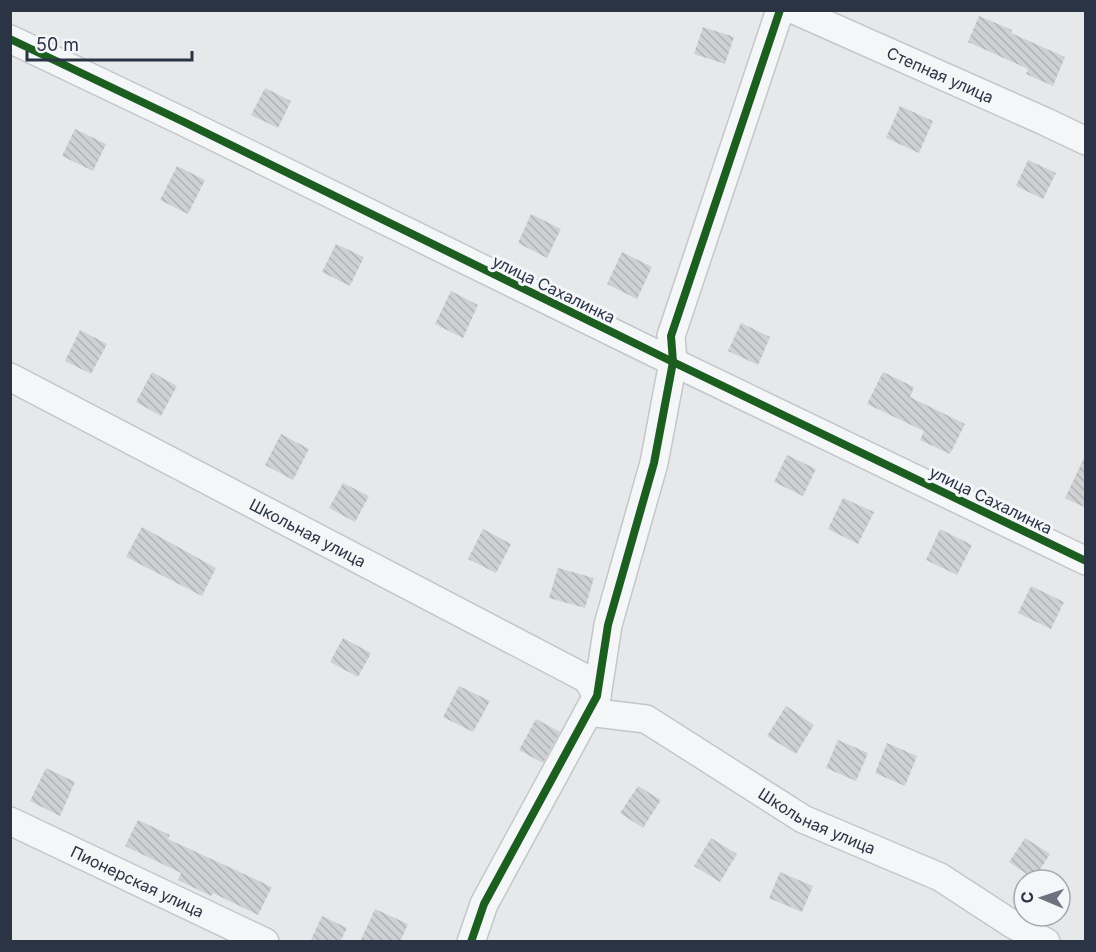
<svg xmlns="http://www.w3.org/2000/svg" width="1096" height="952" viewBox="0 0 1096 952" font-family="Inter,sans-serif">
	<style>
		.building { fill: url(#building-back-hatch) }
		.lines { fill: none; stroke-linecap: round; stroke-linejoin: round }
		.minor-casing { stroke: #c4c6c8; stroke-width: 30 }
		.minor { stroke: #f5f6f7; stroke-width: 27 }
		.cycleway-casing { stroke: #f4f6f9; stroke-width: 11 }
		.cycleway { stroke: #1b5e20; stroke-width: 8 }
		.labels { text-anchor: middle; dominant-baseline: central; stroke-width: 6; stroke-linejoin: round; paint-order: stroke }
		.street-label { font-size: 16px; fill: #2b3445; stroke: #f4f6f9 }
	</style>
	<defs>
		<pattern id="building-back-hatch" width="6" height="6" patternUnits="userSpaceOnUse" patternTransform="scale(1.5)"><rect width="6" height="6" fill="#ced0d3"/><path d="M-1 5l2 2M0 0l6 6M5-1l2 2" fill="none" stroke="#b1b3b6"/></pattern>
	</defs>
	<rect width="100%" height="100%" fill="#e6e8ea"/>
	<g class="building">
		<polygon points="979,16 1012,30 1011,33 1065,57 1053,86 1026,74 1028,69 968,42"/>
		<polygon points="703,27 734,37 725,64 694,54"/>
		<polygon points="265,88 291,101 278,128 251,115"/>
		<polygon points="900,106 933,121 919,153 886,138"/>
		<polygon points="75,129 106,144 93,171 62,156"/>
		<polygon points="1028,160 1056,173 1043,199 1016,186"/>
		<polygon points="177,166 205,180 188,214 160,200"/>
		<polygon points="531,214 561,229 547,258 518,243"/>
		<polygon points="336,244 364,257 350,286 322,272"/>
		<polygon points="622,252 652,267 637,299 607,284"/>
		<polygon points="451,291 478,305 463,338 435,324"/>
		<polygon points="741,323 770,337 758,365 728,351"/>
		<polygon points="80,330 107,344 91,374 65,361"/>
		<polygon points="152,372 177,386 161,416 136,402"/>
		<polygon points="883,372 914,387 910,397 965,424 950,454 920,440 924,431 867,404"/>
		<polygon points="281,434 309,449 293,480 265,465"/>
		<polygon points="1086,454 1086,508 1065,498"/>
		<polygon points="787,455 816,469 803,496 774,482"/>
		<polygon points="343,483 369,496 355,522 329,508"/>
		<polygon points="843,498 874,512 858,544 828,529"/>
		<polygon points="142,527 216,568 202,596 126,557"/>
		<polygon points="483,529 511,544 496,573 468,559"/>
		<polygon points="940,529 972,545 957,575 926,560"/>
		<polygon points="558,568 594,578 585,608 549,598"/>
		<polygon points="1031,586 1064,602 1051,629 1018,613"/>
		<polygon points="343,638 371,653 358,677 330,662"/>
		<polygon points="459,686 490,701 473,732 443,717"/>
		<polygon points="786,706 814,725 796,754 767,736"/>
		<polygon points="536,719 560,732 543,763 519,750"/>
		<polygon points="838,740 868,753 856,781 826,768"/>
		<polygon points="887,743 917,756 905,786 875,773"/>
		<polygon points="46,768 75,782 60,816 30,801"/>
		<polygon points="638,786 661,800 643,828 620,813"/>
		<polygon points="138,820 170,835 168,839 272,887 258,915 213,893 211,896 178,880 181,873 125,846"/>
		<polygon points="711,838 737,854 720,882 694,866"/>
		<polygon points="1025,838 1050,854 1034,879 1009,862"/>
		<polygon points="780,872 813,886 802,912 769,898"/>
		<polygon points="375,909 408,924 400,942 360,942"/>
		<polygon points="322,916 347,928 340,942 310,942"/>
	</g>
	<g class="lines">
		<g class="minor-casing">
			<g id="minor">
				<path id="s1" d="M794,10L1044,121L1086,141"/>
				<polyline points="10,39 184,122 673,362 1086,561"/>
				<path id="s2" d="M10,377L587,679L597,696"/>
				<path id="s3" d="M588,712L646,719L803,819L940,877L1012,924L1046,942"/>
				<path id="s4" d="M10,821L265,942"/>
				<polyline points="471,942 484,904 597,696 608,625 654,463 673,362 671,336 780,10"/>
			</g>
		</g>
		<use href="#minor" class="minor"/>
		<g class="cycleway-casing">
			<g id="cycleway">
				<polyline points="10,39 184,122 673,362 1086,561"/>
				<polyline points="471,942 484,904 597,696 608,625 654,463 673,362 671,336 780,10"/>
			</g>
		</g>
		<use href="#cycleway" class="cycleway"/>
	</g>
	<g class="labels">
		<g class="street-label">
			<text stroke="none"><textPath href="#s1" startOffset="160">Степная улица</textPath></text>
			<text transform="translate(554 289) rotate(26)">улица Сахалинка</text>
			<text transform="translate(991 500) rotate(26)">улица Сахалинка</text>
			<text stroke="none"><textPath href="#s2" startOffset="336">Школьная улица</textPath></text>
			<text stroke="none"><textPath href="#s3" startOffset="258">Школьная улица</textPath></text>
			<text stroke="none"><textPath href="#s4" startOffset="141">Пионерская улица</textPath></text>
		</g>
	</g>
	<rect width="1096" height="952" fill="none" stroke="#2b3445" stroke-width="24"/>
	<g transform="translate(1042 898) rotate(272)"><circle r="28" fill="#f4f6f9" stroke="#a4a8b1" stroke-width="1.5"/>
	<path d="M0-4.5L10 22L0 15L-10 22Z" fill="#6c737f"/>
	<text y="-9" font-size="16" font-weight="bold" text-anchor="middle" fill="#2b3445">С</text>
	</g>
	<path d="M27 51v9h165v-9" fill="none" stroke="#2b3445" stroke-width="3"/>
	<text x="36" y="51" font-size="18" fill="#2b3445" stroke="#f4f6f9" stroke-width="4.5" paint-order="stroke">50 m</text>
</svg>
